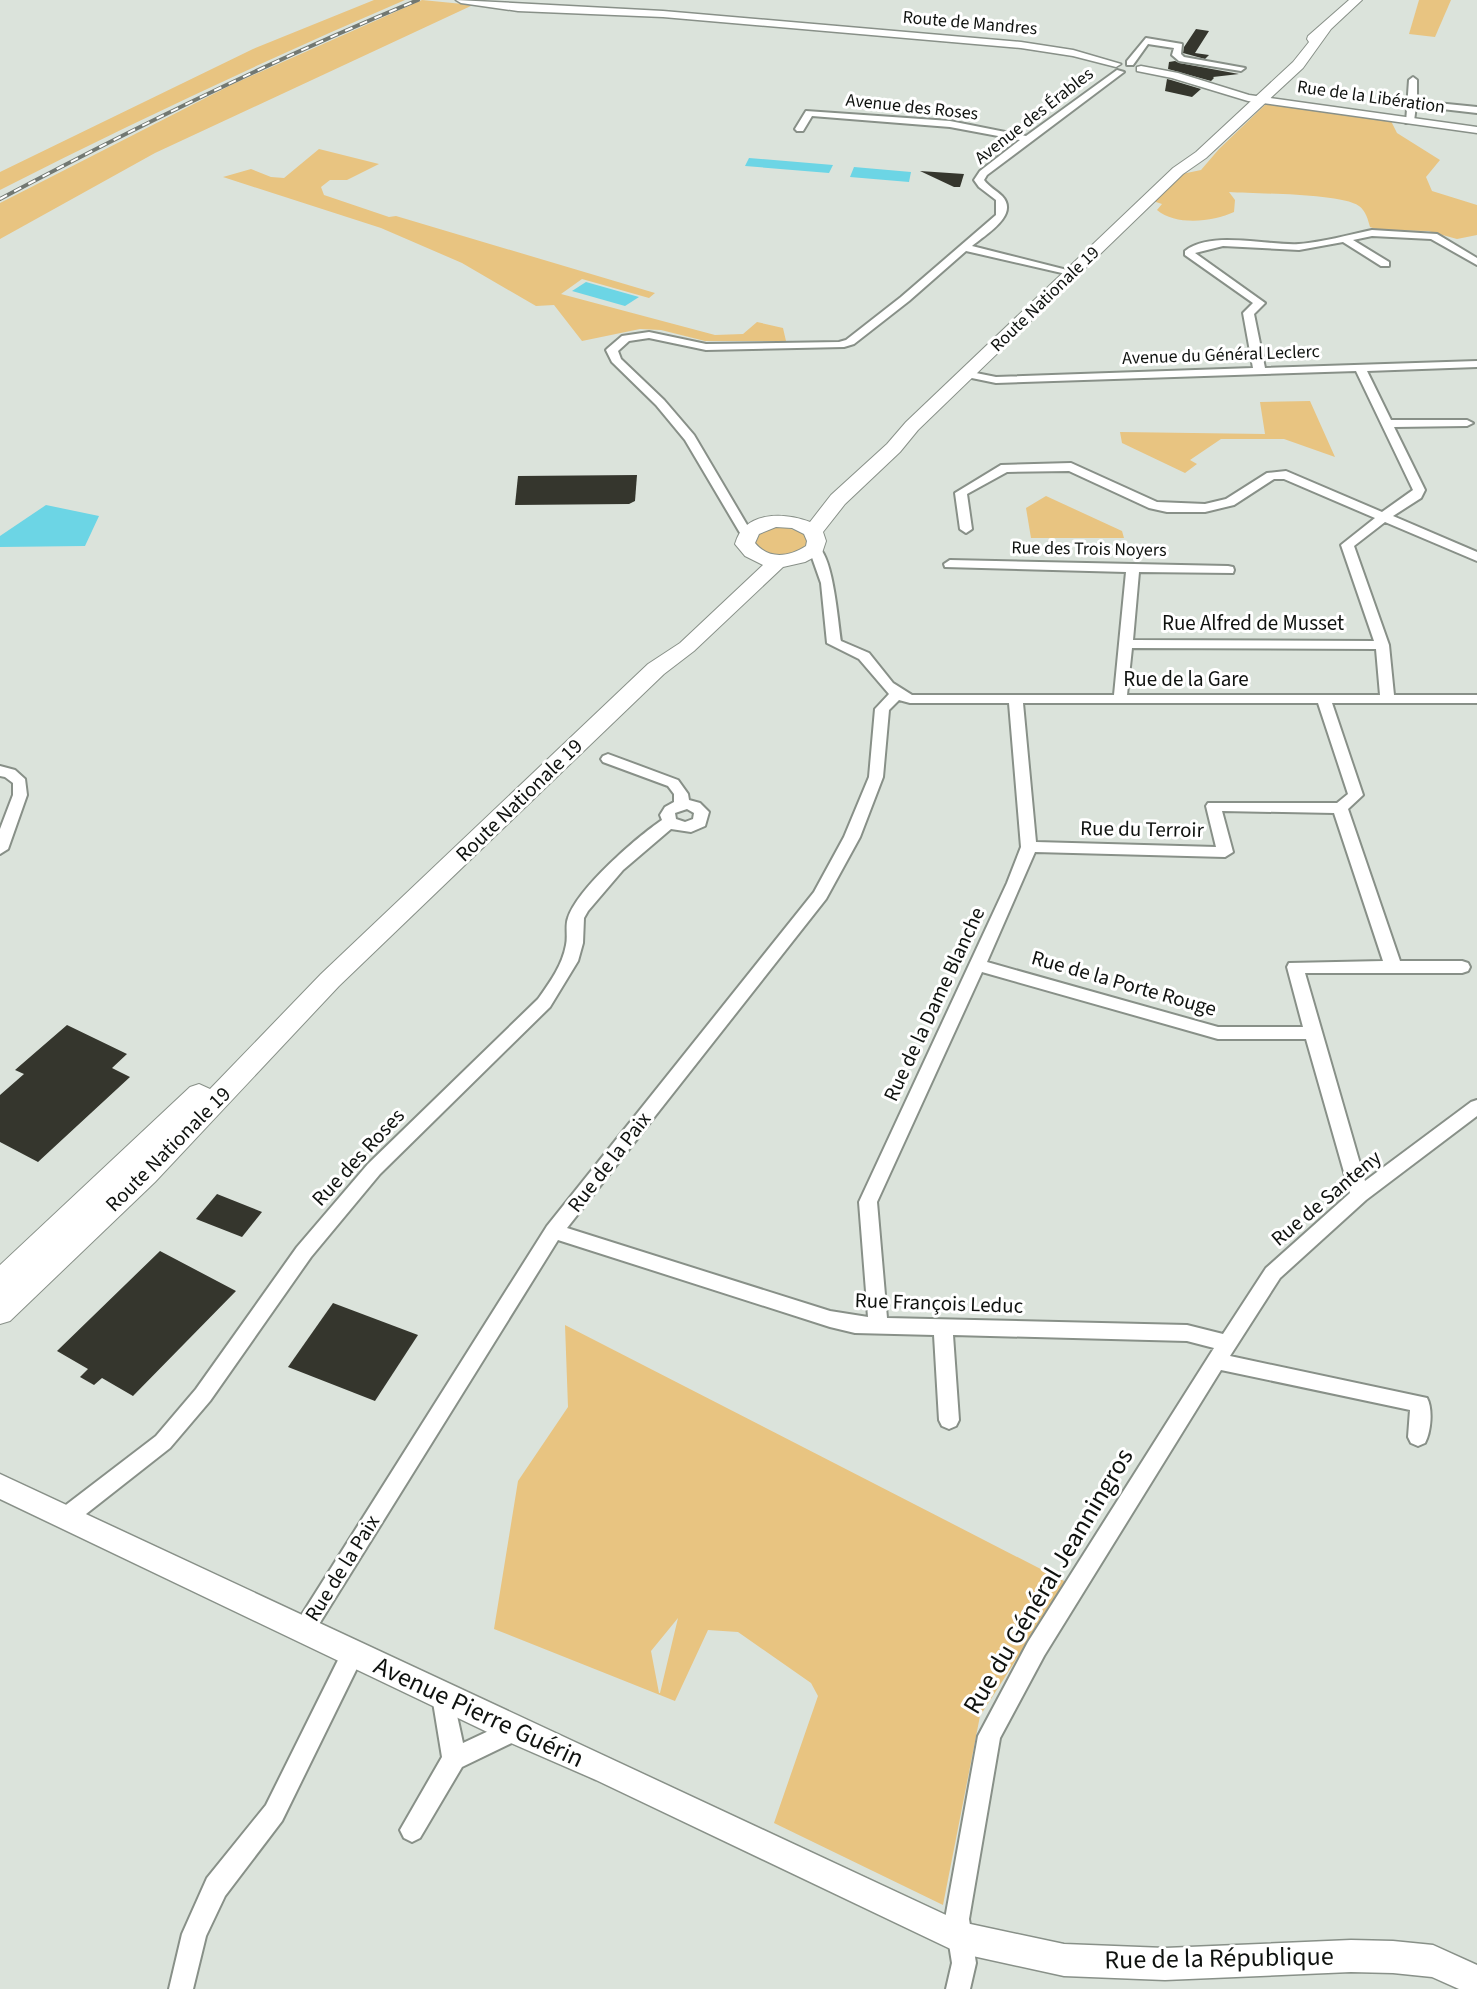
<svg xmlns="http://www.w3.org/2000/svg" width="1477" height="1989" viewBox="0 0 1477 1989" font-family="'Source Sans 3',sans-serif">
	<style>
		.green { fill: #e8c481; fill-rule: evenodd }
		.water { fill: #6cd5e5 }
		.building { fill: #35362d }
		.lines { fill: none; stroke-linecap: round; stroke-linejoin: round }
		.minor-casing { stroke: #889088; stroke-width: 4 }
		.tertiary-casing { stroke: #889088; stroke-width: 3 }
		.primary-casing { stroke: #889088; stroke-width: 2 }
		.minor { fill: #fff; fill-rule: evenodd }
		.tertiary { fill: #fff; fill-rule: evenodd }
		.primary { fill: #fff; fill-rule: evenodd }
		.rail-casing { stroke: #727872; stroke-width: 4 }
		.rail { stroke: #fff; stroke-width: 2; stroke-dasharray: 8; stroke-linecap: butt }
		.labels { text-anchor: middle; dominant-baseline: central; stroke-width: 6; stroke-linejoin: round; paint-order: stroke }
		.far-street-label { font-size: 18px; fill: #0f120f; stroke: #fff }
		.street-label { font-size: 21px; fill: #0f120f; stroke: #fff }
		.near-street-label { font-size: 26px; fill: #0f120f; stroke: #fff }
	</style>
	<rect width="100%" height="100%" fill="#dbe3db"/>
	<g class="green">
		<path d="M374,0H405C268,59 133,122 0,190V172L253,49Z"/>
		<polygon points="422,0 473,5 155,153 0,239 0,203 231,85"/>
		<polygon points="1419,0 1451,0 1435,37 1409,34"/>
		<path d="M1267,103L1391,121L1397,133L1440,160L1426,177L1432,191L1477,205V235L1457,239L1428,231L1379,230L1370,227C1368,220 1366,211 1359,206C1340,193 1256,194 1229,192L1235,200L1234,212C1213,222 1176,226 1157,210L1162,204L1153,201L1177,175L1201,170L1219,149Z"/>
		<polygon points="319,149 379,164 347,180 330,180 321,187 324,195 389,217 396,216 655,293 649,298 582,279 561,294 715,335 743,334 757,322 783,328 786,341 705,341 661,330 640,329 582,341 554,305 536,306 462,263 381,228 223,177 251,169 271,177 284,178"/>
		<polygon points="1310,401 1335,457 1284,439 1221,439 1190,460 1197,464 1185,473 1122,443 1120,432 1265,434 1260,402"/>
		<polygon points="1046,496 1122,531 1124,538 1031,538 1026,508"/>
		<path d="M781,526L804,533L808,542C799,560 765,559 755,543L759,533Z"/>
		<path d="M565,1325L1066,1582L980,1716L943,1905L774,1823L818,1696L811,1683L738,1632L708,1630L675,1701L494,1629L518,1481L568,1407ZM678,1618L660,1693H659L651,1651Z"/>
	</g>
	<g class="water">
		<polygon points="749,158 833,165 829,173 745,166"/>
		<polygon points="854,167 911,172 909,182 850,177"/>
		<polygon points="586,282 639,297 625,306 572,291"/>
		<polygon points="46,505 99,516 85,546 0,547 0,536"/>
	</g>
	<g class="building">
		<polygon points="1196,29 1209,31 1195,53 1209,55 1205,59 1183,53 1184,47"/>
		<polygon points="1175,61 1179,63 1239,74 1213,77 1214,78 1211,81 1168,69 1169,62"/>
		<polygon points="1167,79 1171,80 1201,89 1192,97 1165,91"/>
		<polygon points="920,171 964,174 960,187 954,187"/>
		<polygon points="637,475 635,501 629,504 515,505 518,476"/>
		<polygon points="67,1025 127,1054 112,1068 130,1077 38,1162 0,1142 0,1095 24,1074 15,1070"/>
		<polygon points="217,1194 262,1212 242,1237 196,1219"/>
		<polygon points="160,1251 236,1291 133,1396 102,1378 94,1385 80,1377 88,1369 57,1351"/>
		<polygon points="333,1303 418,1335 375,1401 288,1367"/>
	</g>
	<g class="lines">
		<g class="minor-casing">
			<g id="minor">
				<polygon points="1146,38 1182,44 1181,54 1184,57 1245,68 1241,71 1179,61 1172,55 1174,48 1148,44 1133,65 1127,65 1127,61"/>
				<path d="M1117,70L1124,72L987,175L984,180C989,187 996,190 1002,196C1020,215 985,235 972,246L1075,272V276L966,251L909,301L854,344L844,347L706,350L649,338L629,341L618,351L621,359L664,400L694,435L753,535L747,539L743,538L685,440L656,405L612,362L606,350L608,348L622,336L649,332L706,344L839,342L846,340L901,297L996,215V200L979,187L974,180L980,171L1020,140L950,127L812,116L803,131H797L795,129L806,111L950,121L1026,136Z"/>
				<polygon points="1413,77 1417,80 1417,101 1477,107 1477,113 1416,106 1414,121 1406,123 1409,80"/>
				<path d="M1372,230L1437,234L1477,258V265L1431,239L1372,236L1353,240L1389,262V266H1381L1343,242L1299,250L1223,246L1195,253L1265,303L1254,314L1265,368L1477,361V367L1367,371L1391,420H1467L1473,423L1467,426L1394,427L1425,490L1421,498L1393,516L1477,552V561L1385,522L1354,546L1389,645L1394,695H1477V703H1332L1363,795L1348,809L1400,961H1462L1468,963L1470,967L1468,971L1462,973H1305L1365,1181L1471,1102L1477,1100V1116L1366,1200L1280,1278L1230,1356L1427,1398C1433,1409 1431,1432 1425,1443L1418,1446L1411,1443L1408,1437L1410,1410L1221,1370L1044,1656L1000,1738L969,1919L976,1963L970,1989H946L952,1963L945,1919L978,1736L1028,1642L1214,1348L1187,1341L953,1335L959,1420L956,1426L949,1429L942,1426L939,1420L934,1335L855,1333L830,1327L558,1240L311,1637L303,1640L295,1637L292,1630L547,1226L814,892L844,837L869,777L875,709L889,694L859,659L827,643L821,583L809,549L811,546L815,545C833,550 838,623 841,641L869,653L893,683L912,695H1114L1126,572L945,567L944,564L950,560L1228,566L1233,567L1234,570L1233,573L1139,572L1133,640L1374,641L1341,545L1375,518L1284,479H1274L1234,505L1205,512H1167L1149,508L1069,471L1007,472L967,494L972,529L966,533L960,529L955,493L1001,465L1071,463L1157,502L1205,504L1226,499L1267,473L1286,471L1382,512L1413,490L1356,371L996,383L962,376L960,374L966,371L996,377L1253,368L1243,313L1253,303L1185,255V251C1211,230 1268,246 1299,244C1323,242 1348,235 1372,230ZM1132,648L1376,649L1380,695H1127ZM899,700L910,703H1009L1021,847L1007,883L859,1202L868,1317L830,1311L567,1228L826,899L860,837L883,777L889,710ZM1023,703H1318L1348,794L1337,803H1208L1206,806L1216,847L1036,842ZM1222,811L1334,813L1383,961L1289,963L1287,967L1303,1027H1218L987,962L1035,852L1225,857L1233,852ZM982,972L1218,1039H1306L1350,1193L1266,1268L1223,1334L1187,1325L887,1318L877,1202Z"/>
				<path d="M608,754L678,780L688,794L689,800L700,803L709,812L705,826L691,832L671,829L623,870L588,911L584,918L583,943L578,961L550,1007L380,1174L311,1257L210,1401L170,1448L72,1525L65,1527L58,1525L55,1518L58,1511L156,1436L196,1389L297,1247L368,1164L538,999C550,982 562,966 566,945C568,936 565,926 568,918C578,888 636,838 662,820L660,815L665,807L674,802V794L668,786L603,762L601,759L603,756ZM687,809L694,813L693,819L685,822L676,819L675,813Z"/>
				<polygon points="0,766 15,770 25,779 27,795 8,849 0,854 0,829 13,795 13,783 5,777 0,776"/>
				<polygon points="353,1643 361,1646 364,1653 361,1660 282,1821 225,1896 206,1936 193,1989 169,1989 182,1934 207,1878 266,1805 345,1646"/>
				<polygon points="443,1685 451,1688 463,1743 514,1719 522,1722 525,1730 522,1738 462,1767 420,1838 412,1842 404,1838 400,1830 442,1757 432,1696 435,1688"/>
			</g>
		</g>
		<g class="tertiary-casing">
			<g id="tertiary">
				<polygon points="456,0 663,11 1021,42 1073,50 1121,64 1116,67 1073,56 1021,48 663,17 518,11 461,3"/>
				<polygon points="1141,66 1178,73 1249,95 1477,127 1477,133 1248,101 1172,78 1137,71 1137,67"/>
				<polygon points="0,1474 961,1922 1064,1944 1165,1948 1351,1940 1393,1941 1433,1945 1477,1965 1477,1989 1459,1989 1432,1977 1393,1973 1351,1972 1165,1980 1064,1976 959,1953 596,1780 504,1740 0,1499"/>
			</g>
		</g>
		<g class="primary-casing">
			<path id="primary" d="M1349,0H1362L1331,29L1303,68L1206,158L1183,174L918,430L900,452L845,504L823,532L826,541L822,553L805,562L783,567L694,651L664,674L339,986L155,1182L10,1321L0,1324V1265L190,1087L199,1084L210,1089L321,974L648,664L680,643L763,565L745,556L735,544C744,511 783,512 810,522L831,495L887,444L906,422L1173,168L1196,152L1293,62L1309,42L1307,39L1308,36ZM776,527L792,528L804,534L807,541L806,546C789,557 769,560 755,543L759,534Z"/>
		</g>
		<use href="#minor" class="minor"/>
		<use href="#tertiary" class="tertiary"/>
		<use href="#primary" class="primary"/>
		<g class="rail-casing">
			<path id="rail" d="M0,199C137,126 275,59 418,0"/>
		</g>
		<use href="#rail" class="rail"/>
	</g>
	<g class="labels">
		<g class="far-street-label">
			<text transform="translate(970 23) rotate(5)">Route de Mandres</text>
			<text transform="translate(1371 97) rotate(8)">Rue de la Libération</text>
			<text transform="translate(912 107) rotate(6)">Avenue des Roses</text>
			<text transform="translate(1034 116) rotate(-38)">Avenue des Érables</text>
			<text transform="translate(1045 299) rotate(-44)">Route Nationale 19</text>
			<text transform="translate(1221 355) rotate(-2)">Avenue du Général Leclerc</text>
			<text transform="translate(1089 549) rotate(1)">Rue des Trois Noyers</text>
		</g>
		<g class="street-label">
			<text x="1253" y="623">Rue Alfred de Musset</text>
			<text x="1186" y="679">Rue de la Gare</text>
			<text transform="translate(519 800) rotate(-44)">Route Nationale 19</text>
			<text transform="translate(1142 829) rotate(1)">Rue du Terroir</text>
			<text transform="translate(1124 983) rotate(16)">Rue de la Porte Rouge</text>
			<text transform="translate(934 1004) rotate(-65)">Rue de la Dame Blanche</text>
			<text transform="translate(168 1149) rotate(-45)">Route Nationale 19</text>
			<text transform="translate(358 1157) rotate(-47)">Rue des Roses</text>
			<text transform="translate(609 1162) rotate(-52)">Rue de la Paix</text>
			<text transform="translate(1326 1198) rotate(-40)">Rue de Santeny</text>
			<text transform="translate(939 1303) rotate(2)">Rue François Leduc</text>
			<text transform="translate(342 1568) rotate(-58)">Rue de la Paix</text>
		</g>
		<g class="near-street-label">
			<text transform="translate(1048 1581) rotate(-59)">Rue du Général Jeanningros</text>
			<text transform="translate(479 1712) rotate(25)">Avenue Pierre Guérin</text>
			<text transform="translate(1219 1958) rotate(-1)">Rue de la République</text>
		</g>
	</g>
</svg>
